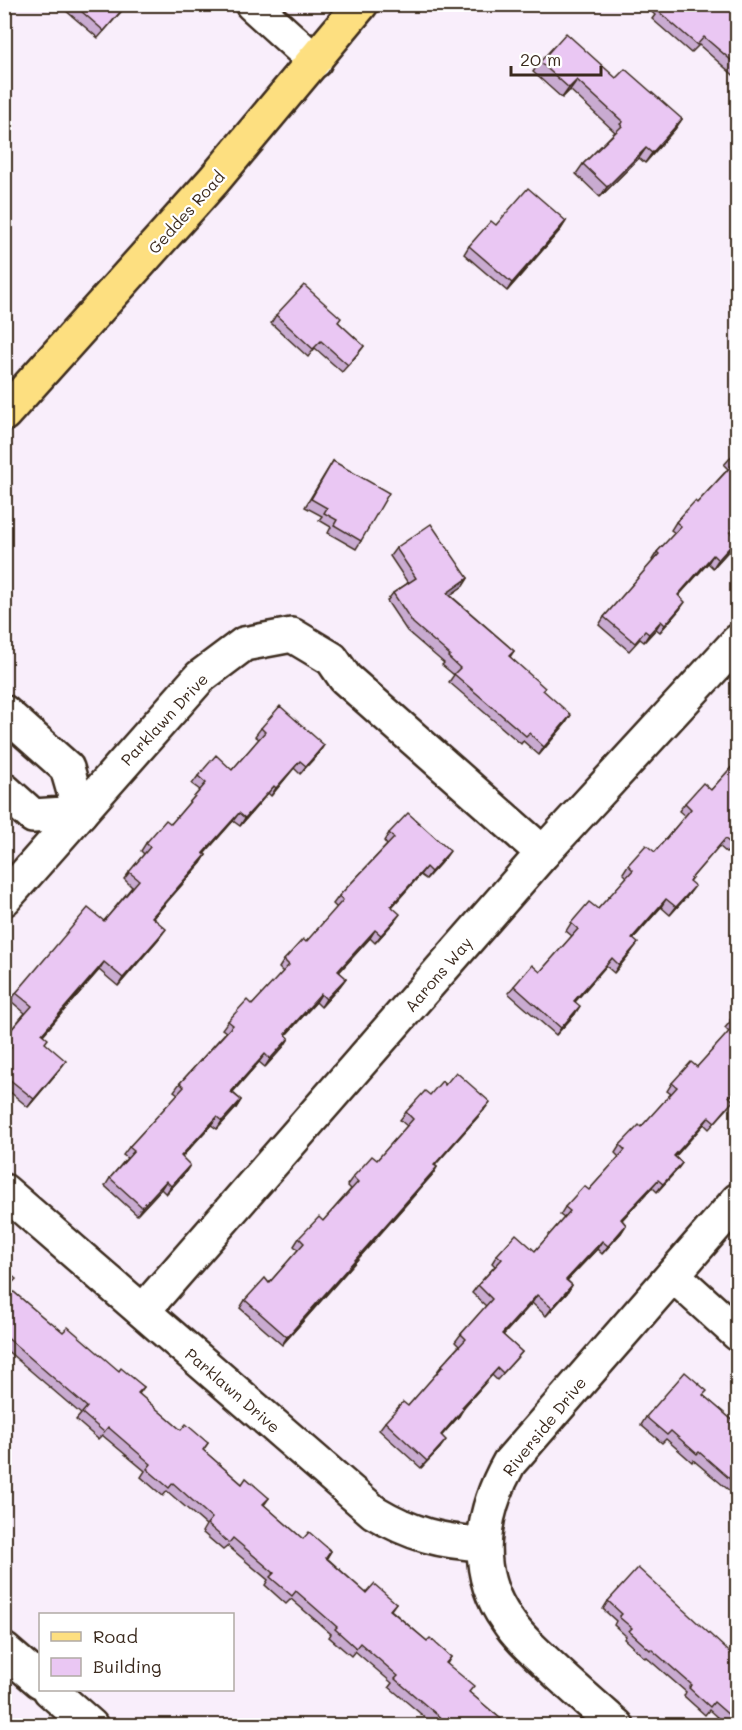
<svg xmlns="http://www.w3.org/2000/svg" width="742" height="1730" viewBox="0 0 742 1730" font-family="Mali,sans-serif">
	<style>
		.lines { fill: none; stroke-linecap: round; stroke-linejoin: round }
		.minor-casing { stroke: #3b2a1e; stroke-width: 38 }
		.major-casing { stroke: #3b2a1e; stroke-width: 38 }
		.minor { stroke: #fff; stroke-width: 33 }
		.major { stroke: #fddf80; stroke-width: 33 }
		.wall { fill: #c9abd1; stroke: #3b2a1e; stroke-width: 1.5 }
		.shaded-wall { fill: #a48baa; stroke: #3b2a1e; stroke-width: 1.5 }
		.building { fill: #eac7f3; stroke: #3b2a1e; stroke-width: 1.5 }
		.labels { text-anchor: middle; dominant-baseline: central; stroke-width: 4.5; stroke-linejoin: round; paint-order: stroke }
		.street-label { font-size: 16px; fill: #3b2a1e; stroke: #fff }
	</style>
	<rect width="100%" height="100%" fill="#f9eefb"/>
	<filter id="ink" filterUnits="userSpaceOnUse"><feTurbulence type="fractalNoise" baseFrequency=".0167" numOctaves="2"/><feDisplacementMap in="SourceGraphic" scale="12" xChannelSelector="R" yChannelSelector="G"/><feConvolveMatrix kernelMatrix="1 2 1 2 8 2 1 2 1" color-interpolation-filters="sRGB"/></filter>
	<g filter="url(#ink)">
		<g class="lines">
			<g class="minor-casing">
				<g id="minor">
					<polyline points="252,4 315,61"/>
					<polyline points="4,712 67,768 80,813 33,816 4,790"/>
					<polyline points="4,899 200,677 244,644 292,635 332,659 345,678 543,853"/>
					<path d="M4,1191L374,1512C411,1534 441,1542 484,1544"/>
					<polyline points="673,1275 738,1334"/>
					<polyline points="143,1311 543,853 738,641"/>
					<polyline points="4,1650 40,1681"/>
					<polyline points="50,1690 91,1726"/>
					<path d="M617,1726C593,1705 570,1685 548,1664C533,1650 518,1637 507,1620C472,1571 481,1513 509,1463L738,1200"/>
				</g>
			</g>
			<g class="major-casing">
				<polyline id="major" points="4,414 214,180 361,4"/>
			</g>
			<use href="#minor" class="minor"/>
			<use href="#major" class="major"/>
		</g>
		<g class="wall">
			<polygon points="58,4 128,4 98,38"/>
			<polygon points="643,4 738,4 738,79 699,45 691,53 652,19 655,15"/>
			<polygon points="540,62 616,78 682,119 675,129 645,163 639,158 600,197 576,174 583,164 615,132 570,90 562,98 533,72"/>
			<polygon points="566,221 561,229 507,291 464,254 469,246"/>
			<polygon points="276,315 338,322 364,346 358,354 342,372 315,348 308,357 271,323"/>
			<polygon points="738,449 738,525 730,533 732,547 713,568 708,563 678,596 680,609 660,632 656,629 644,642 640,639 629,651 599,625 604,617 653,561 652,560 657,552 675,533 671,530 676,522 697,503 728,469 724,465"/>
			<polygon points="333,461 361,541 356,549 328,533 331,527 319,520 322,516 305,507"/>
			<polygon points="396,548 468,578 463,586 450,595 514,651 510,657 543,691 566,723 539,755 523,741 521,744 449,682 454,675 442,665 444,663 407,631 387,601 393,593 408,583 390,556"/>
			<polygon points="261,728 324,745 300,774 294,768 271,796 268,793 240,826 233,821 204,853 206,855 201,863 153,918 160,937 118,986 99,970 43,1035 45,1043 60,1069 28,1107 4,1087 4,1038 25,1013 11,1001 16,993 104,921 132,887 124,879 144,854 141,851 146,843 171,824 200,790 192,784 198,776 232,770 259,739 255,736"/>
			<polygon points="738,760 738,842 727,853 719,846 689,881 689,894 670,915 661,907 633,939 632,951 614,973 606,966 575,1001 575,1014 556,1035 508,993 514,986 540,972 572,936 566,931 571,923 598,909 627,877 623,873 628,865 655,852 685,816 679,811 685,803 711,790"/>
			<polygon points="389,833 445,858 426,879 420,875 392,907 394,922 375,943 370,938 339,972 346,978 340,986 321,1007 316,1002 286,1035 289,1038 284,1046 265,1067 259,1062 232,1092 241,1100 236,1108 217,1129 211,1125 182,1157 185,1173 166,1194 161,1189 137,1215 105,1186 110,1178 127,1158 123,1155 129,1147 178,1094 174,1091 180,1083 226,1032 222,1029 228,1021 252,1005 283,972 279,968 284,960 306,942 337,908 333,904 339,896 387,845 384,841"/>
			<polygon points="738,1012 738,1089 730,1097 728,1108 709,1129 704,1124 675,1157 682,1163 676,1171 657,1192 652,1187 622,1220 626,1225 621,1233 602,1254 597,1249 567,1280 572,1285 567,1293 546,1316 532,1303 503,1335 522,1352 516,1359 497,1380 492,1375 463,1408 459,1416 441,1436 440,1448 421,1468 379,1430 385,1422 408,1406 437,1373 436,1373 442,1365 459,1346 455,1342 461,1334 486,1306 472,1293 478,1285 495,1266 492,1263 497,1255 535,1251 564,1218 560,1215 565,1207 589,1190 619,1157 615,1153 620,1145 641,1127 671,1094 667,1091 672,1083 697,1067 729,1032 725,1028"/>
			<polygon points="445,1085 484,1110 435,1165 437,1167 432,1175 282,1345 240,1308 245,1300 269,1283 298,1250 294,1246 299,1238 323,1221 351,1189 347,1185 353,1177 377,1160 407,1126 400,1120 406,1112"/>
			<polygon points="4,1269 9,1288 50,1323 119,1371 144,1387 139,1394 181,1430 208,1443 203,1450 242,1484 269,1498 264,1505 303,1539 331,1551 327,1558 366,1593 396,1603 391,1610 427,1641 451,1657 447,1664 469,1692 508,1725 434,1725 389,1687 392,1683 355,1651 351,1656 329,1637 331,1634 291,1599 286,1604 265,1585 268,1580 228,1546 223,1550 202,1532 206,1525 167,1491 163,1496 141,1477 145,1471 102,1435 98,1439 76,1420 81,1414 4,1348"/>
			<polygon points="704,1396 738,1425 738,1498 693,1460 692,1462 666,1439 662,1443 641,1425 646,1417"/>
			<polygon points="608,1601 738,1660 738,1725 726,1725 709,1710 705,1715 684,1696 686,1692 646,1657 645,1658 624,1639 626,1636 614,1625 616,1621 603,1609"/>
		</g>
		<g class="shaded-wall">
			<polygon points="577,80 570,90 562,98 569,88"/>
			<polygon points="682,119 675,129 645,163 652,153"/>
			<polygon points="646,148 639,158 600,197 607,187"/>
			<polygon points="566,221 561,229 507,291 512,283"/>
			<polygon points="737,539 732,547 713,568 718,560"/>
			<polygon points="713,555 708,563 672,603 678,595"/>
			<polygon points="468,578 463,586 442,601 447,593"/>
			<polygon points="685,602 680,609 660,632 665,625"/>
			<polygon points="661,621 656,629 644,642 649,634"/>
			<polygon points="571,715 566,723 539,755 544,747"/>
			<polygon points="324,745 319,753 300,774 306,766"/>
			<polygon points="300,761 294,768 271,796 276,788"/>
			<polygon points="274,786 268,793 240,826 245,818"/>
			<polygon points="239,813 233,821 198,861 203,853"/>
			<polygon points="450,851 445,858 426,879 431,872"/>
			<polygon points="206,855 201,863 146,925 152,917"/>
			<polygon points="426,867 420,875 385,914 391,906"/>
			<polygon points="695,886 689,894 670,915 676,907"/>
			<polygon points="666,899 661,907 626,946 632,938"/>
			<polygon points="400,914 394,922 375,943 381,935"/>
			<polygon points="166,929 160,937 118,986 123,978"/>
			<polygon points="375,930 370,938 333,979 338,971"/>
			<polygon points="638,943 632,951 614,973 619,965"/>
			<polygon points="612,958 606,966 569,1009 574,1001"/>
			<polygon points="104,962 99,970 36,1042 42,1034"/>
			<polygon points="346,978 340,986 321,1007 326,999"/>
			<polygon points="321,994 316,1002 279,1042 285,1034"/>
			<polygon points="580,1006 575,1014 556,1035 561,1028"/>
			<polygon points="289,1038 284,1046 265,1067 270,1059"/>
			<polygon points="265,1054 259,1062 226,1100 231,1092"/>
			<polygon points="66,1061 60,1069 28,1107 34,1099"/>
			<polygon points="241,1100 236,1108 217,1129 222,1121"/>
			<polygon points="490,1102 484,1110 429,1172 434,1165"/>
			<polygon points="217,1117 211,1125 175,1164 181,1156"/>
			<polygon points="709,1117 704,1124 668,1164 674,1156"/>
			<polygon points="682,1163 676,1171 657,1192 663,1184"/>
			<polygon points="190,1165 185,1173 166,1194 171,1186"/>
			<polygon points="437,1167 432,1175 282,1345 287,1337"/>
			<polygon points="658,1180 652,1187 615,1227 621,1219"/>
			<polygon points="166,1181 161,1189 137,1215 142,1207"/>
			<polygon points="626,1225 621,1233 602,1254 608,1246"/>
			<polygon points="602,1241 597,1249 561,1287 566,1280"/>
			<polygon points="572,1285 567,1293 546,1316 552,1308"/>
			<polygon points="537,1295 532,1303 497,1342 502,1334"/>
			<polygon points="498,1368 492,1375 457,1415 462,1407"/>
			<polygon points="464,1408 459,1416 435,1443 441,1435"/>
			<polygon points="446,1440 440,1448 421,1468 427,1461"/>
		</g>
		<g class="building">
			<polygon points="73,4 127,4 104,31"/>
			<polygon points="657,4 738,4 738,66 704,37 697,45 658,11 661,8"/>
			<polygon points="566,33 616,78 625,69 682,119 652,153 646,148 607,187 583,164 622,126 620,124 623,122 577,80 569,88 540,62"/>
			<polygon points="528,188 566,221 512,283 469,246 491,221 496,225"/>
			<polygon points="304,285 341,318 338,322 364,346 348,365 321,341 313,349 276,315"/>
			<polygon points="738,449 738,523 730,532 737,539 718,560 713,555 678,595 685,602 665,625 661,621 649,634 645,631 635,643 604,617 659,554 657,552 681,526 676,522 695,501 697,503 735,462 730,458"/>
			<polygon points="333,461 389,493 361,541 334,525 337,520 324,513 327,508 311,499"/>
			<polygon points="431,524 468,578 447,593 514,651 509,656 545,688 543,690 571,715 544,747 529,733 526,736 454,674 460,668 448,657 450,655 413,623 393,593 416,578 396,548"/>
			<polygon points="280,706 324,745 306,766 300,761 276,788 274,786 245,818 239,813 203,853 206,855 152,917 166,929 123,978 104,962 42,1034 48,1039 45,1043 66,1061 34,1099 4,1075 4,1056 11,1048 4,1043 4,1038 32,1006 16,993 88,908 104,921 139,880 129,872 150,847 146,843 166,820 171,824 206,783 198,776 216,755 232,770 265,732 261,728"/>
			<polygon points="738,760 738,840 733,845 725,839 689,881 695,886 676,907 666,899 632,938 638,943 619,965 612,958 574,1001 580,1006 561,1028 514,986 532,965 540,972 578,929 571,923 589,902 598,909 633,870 628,865 646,845 655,852 691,809 685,803 703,783 711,790"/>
			<polygon points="408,813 450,851 431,872 426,867 391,906 400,914 381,935 375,930 338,971 346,978 326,999 321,994 285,1034 289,1038 270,1059 265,1054 231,1092 241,1100 222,1121 217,1117 181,1156 190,1165 171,1186 166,1181 142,1207 110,1178 134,1151 129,1147 184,1087 180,1083 233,1025 228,1021 247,1000 252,1005 289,965 284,960 303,939 306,942 343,900 339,896 394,838 389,833"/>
			<polygon points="738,1012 738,1087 729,1096 733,1101 715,1122 709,1117 674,1156 682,1163 663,1184 658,1180 621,1219 626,1225 608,1246 602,1241 566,1280 572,1285 552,1308 537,1295 502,1334 522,1352 503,1373 498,1368 462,1407 464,1408 441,1435 446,1440 427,1461 385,1422 403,1402 408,1406 443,1366 442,1365 466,1339 461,1334 492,1299 478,1285 502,1259 497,1255 516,1234 535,1251 570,1211 565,1207 584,1186 589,1190 625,1150 620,1145 639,1125 641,1127 677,1087 672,1083 691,1062 697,1067 735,1025 730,1020"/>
			<polygon points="456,1072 490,1102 434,1165 437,1167 287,1337 245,1300 265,1278 269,1283 304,1243 299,1238 319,1217 323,1221 358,1182 353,1177 372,1156 377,1160 413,1119 406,1112 425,1091 430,1095 442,1081 445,1085"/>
			<polygon points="4,1269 16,1279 8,1287 50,1323 51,1322 63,1332 68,1327 119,1371 121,1368 144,1387 138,1393 181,1430 186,1424 208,1443 203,1450 242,1484 246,1478 269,1498 263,1504 303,1539 309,1532 331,1551 326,1558 366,1593 374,1584 396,1603 390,1610 427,1641 430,1638 451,1657 446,1663 474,1686 469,1692 508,1725 449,1725 395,1679 398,1676 360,1643 356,1648 335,1629 337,1627 296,1591 292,1596 270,1577 274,1573 233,1538 229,1543 207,1524 212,1518 173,1483 169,1488 147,1469 151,1464 108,1427 104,1432 82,1413 87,1407 4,1335"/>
			<polygon points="685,1372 707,1391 703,1395 738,1425 738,1486 699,1452 697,1454 671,1431 667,1435 646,1417"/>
			<polygon points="638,1568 738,1660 738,1723 714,1702 710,1707 689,1688 692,1685 651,1649 650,1650 629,1631 632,1628 619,1617 622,1614 608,1601"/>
			<polygon points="518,1720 525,1725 513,1725"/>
		</g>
	</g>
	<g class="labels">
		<g class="street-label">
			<text transform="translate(186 212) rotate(-48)">Geddes Road</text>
			<text transform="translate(164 719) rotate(-47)">Parklawn Drive</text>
			<text transform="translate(438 974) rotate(-49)">Aarons Way</text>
			<text transform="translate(233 1390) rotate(41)">Parklawn Drive</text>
			<text transform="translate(544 1426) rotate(-51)">Riverside Drive</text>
		</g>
	</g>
	<rect width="742" height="1730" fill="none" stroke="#fff" stroke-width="24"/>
	<rect x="12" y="12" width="718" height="1706" fill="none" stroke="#3b2a1e" stroke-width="2" filter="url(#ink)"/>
	<rect x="39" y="1613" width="195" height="78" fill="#ffffff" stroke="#b1aaa5" stroke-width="1.5"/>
	<rect x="51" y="1632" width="30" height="9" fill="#fddf80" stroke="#b1aaa5" stroke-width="1.5"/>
	<text x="93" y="1643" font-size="18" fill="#3b2a1e">Road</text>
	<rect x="51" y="1658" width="30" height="18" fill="#eac7f3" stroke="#b1aaa5" stroke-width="1.5"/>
	<text x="93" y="1673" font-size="18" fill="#3b2a1e">Building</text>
	<path d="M511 66v9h90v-9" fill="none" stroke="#3b2a1e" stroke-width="3"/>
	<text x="520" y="66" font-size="18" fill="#3b2a1e" stroke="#ffffff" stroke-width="4.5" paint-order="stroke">20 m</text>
</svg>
